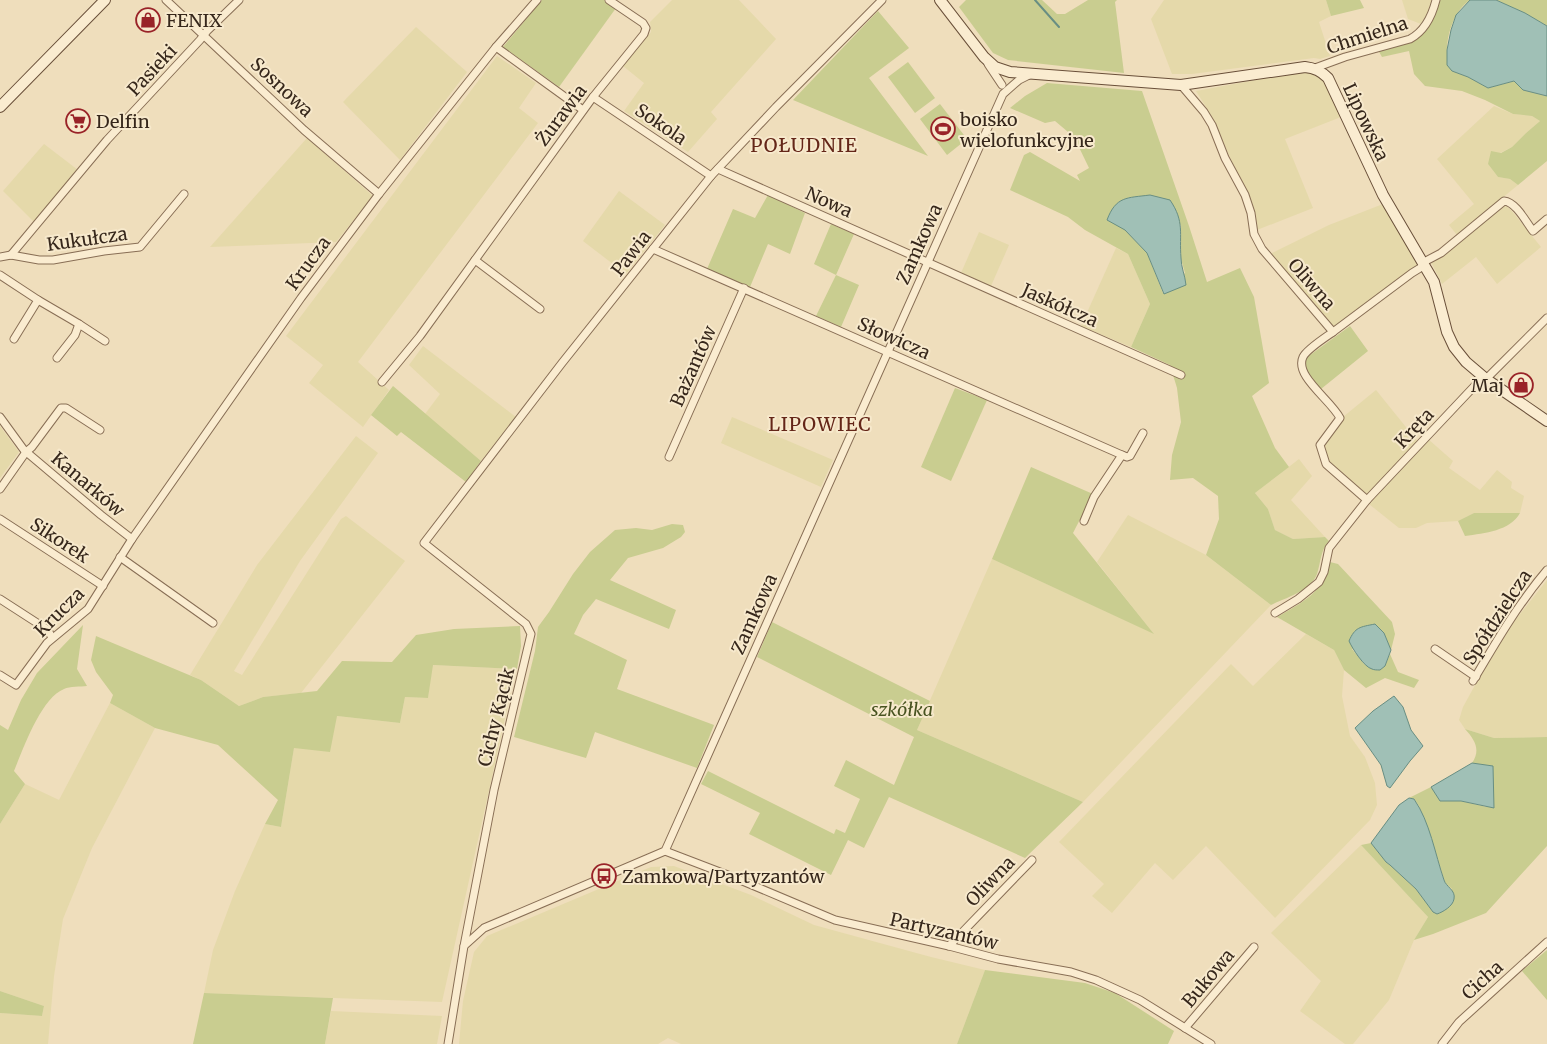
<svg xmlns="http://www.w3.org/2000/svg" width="1547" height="1044" viewBox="0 0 1547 1044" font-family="Merriweather,serif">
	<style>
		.farmland { fill: #e5d9aa }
		.green { fill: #c9cd90; fill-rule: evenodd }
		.water { fill: #a0c0b6; stroke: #688e83 }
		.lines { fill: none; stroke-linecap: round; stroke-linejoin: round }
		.stream { stroke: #688e83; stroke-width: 2 }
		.street-casing { stroke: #886e55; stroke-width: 9 }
		.secondary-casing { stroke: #694f39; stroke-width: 12 }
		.street { stroke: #faecd0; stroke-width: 7 }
		.secondary { stroke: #faecd0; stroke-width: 10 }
		.labels { text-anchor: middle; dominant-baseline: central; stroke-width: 4; stroke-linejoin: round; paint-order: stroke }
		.poi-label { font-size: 18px; fill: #36271b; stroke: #f7e9cc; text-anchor: start }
		.street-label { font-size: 18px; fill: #36271b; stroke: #f7e9cc }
		.park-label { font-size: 18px; font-style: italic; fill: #485320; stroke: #f7e9cc }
		.neighbourhood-label { font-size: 19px; letter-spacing: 1px; fill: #642618; stroke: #f7e9cc }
	</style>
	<rect width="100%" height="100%" fill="#efdebc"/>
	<g class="farmland">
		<polygon points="672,0 739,0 776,39 711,112 717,119 688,152 624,111 644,83 623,66 651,32 650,22"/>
		<polygon points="1164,0 1326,0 1331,16 1319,22 1330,56 1320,59 1314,58 1192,74 1172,74 1151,19"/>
		<polygon points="1402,0 1431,0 1430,10 1421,24 1408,19"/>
		<polygon points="416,27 467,72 400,160 343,102"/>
		<polygon points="497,56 536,83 519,108 538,123 358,362 389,390 363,427 309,383 323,365 286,336"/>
		<polygon points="1299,72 1310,72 1319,76 1324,81 1330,90 1341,117 1285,139 1313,208 1257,230 1255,212 1249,194 1236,171 1211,115 1196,91"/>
		<polygon points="1494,106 1513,114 1532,116 1540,121 1526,133 1512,147 1500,153 1488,164 1498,177 1510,179 1518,185 1457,235 1449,225 1474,204 1437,159"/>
		<polygon points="307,138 373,196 336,242 210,247"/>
		<polygon points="44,144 78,170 34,222 3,191"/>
		<polygon points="619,191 665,225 626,274 583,241"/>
		<polygon points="1383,204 1419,264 1334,327 1270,254 1329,225"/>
		<polygon points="1506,206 1511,210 1541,247 1497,284 1476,257 1442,284 1431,262 1442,255 1500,207"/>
		<polygon points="979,232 1009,245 991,286 961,273"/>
		<polygon points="1116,248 1128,254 1150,304 1131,347 1081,326"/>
		<polygon points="423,346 516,417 481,461 425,414 440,394 409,365"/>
		<polygon points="1376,390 1418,442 1368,495 1330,463 1323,447 1343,417"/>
		<polygon points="732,417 833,460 821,487 721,443"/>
		<polygon points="0,426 19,452 0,478"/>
		<polygon points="356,436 378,453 300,561 234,671 242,675 341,519 346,516 405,561 301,693 263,697 239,706 201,680 190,675 257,565"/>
		<polygon points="1428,439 1453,461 1449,468 1480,490 1497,470 1512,482 1511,488 1524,496 1520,513 1474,513 1458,521 1427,523 1416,528 1399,528 1369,504"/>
		<polygon points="1299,459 1312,476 1291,500 1325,537 1293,539 1275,530 1268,509 1255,493"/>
		<polygon points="1128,515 1206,555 1271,605 1083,802 917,730 992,559 1153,633 1097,562"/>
		<polygon points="1547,580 1547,737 1494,738 1465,729 1459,720 1463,707 1491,656 1509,628"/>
		<polygon points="1306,634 1334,650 1344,670 1342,696 1350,736 1365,757 1375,783 1377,805 1370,820 1275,918 1206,846 1173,880 1155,863 1112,913 1092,896 1104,884 1059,842 1231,664 1253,686"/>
		<polygon points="432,665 516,669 442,1002 204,993 213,950 235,891 265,824 281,827 294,748 337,716 400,723 405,697 428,698"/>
		<polygon points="110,703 155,728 92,848 63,919 54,976 48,1044 0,1044 0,1013 42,1016 44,1006 0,991 0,824 25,784 59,800"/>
		<polygon points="1361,845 1428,917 1414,940 1389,1000 1353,1044 1345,1044 1300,1011 1321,981 1271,933"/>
		<polygon points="674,866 751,895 814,925 931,957 985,970 957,1044 681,1044 668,1038 658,1044 459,1044 463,1001 474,952 487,936 651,867"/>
		<polygon points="331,1011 442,1016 437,1044 325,1044"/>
	</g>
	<g class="green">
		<polygon points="542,0 604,0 616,8 559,87 503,47"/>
		<polygon points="966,0 1042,0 1057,14 1065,14 1088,0 1117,0 1115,2 1124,73 1008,60 993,53 959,7"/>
		<polygon points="1326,0 1360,0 1364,8 1331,16"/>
		<path d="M1439,0H1470C1455,10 1448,31 1447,48C1446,55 1450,64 1452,71L1468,77L1488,88L1515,81L1523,90L1547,96V161L1518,185L1510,179L1498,177L1488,164L1491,151L1501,153L1512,147L1526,133L1540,121L1532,116L1513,114L1485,100L1462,91L1425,86L1414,74L1409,51L1382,57L1378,50L1418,38L1428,27Z"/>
		<polygon points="1496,0 1547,0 1547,26 1525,13"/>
		<polygon points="878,11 909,48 869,78 928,156 793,100"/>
		<polygon points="908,62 935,98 915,113 888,77"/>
		<path d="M1047,83L1142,91L1189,226L1207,282L1240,268L1254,297L1269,383L1252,396L1275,448L1289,467L1255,493L1268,509L1275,530L1293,539L1325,537L1329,541C1320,551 1321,562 1317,574C1311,591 1285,598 1271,605L1206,555L1219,519L1218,496L1193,478L1170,480L1172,455L1181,422L1177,388L1170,365L1131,347L1150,304L1128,254L1085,230L1068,217L1010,190L1024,155L1030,152L1080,181L1077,175L1089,168L1074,137L1055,121L1045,123L1010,108L1025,96ZM1181,225V259L1185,273L1163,293L1147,253L1125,230Z"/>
		<polygon points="940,104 967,139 947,155 920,119"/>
		<polygon points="768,195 805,213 790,254 768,244 750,287 707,269 733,209 755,218"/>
		<polygon points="831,224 854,234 836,275 859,285 841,327 816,316 836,275 814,264"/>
		<path d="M1350,326L1368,351L1321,389C1312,380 1303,372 1306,358Z"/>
		<polygon points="393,386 481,461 466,482 401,432 397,436 371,415"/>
		<polygon points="955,388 987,400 951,481 921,467"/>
		<polygon points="1031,467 1093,494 1073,533 1154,634 992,559"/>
		<path d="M1474,513H1520C1510,531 1485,533 1465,536L1458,521Z"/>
		<polygon points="672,524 683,525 685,532 681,537 663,548 628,558 610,580 676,610 669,629 596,599 583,615 574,634 627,660 617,689 714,725 697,768 595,732 586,758 514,737 535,651 538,627 549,612 573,574 590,552 615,530 636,528 652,530"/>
		<path d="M1330,562L1338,564L1392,622L1395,634L1391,650L1384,633L1352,649L1364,664L1380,670L1385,666L1390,654L1398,672L1419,680L1414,688L1385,678L1366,688L1344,670L1334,650L1277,617C1302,603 1325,591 1330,562Z"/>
		<polygon points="772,622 930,701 917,730 1083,802 1025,858 889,797 864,848 848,840 831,875 749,834 760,813 701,784 708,771 834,834 836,829 845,833 860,799 834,786 846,760 894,785 914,737 757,657"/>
		<path d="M83,625L77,669L87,686C80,687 70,686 64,689C41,698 23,749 14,771L25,784L0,824V725L8,730L21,700L37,673Z"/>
		<polygon points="520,626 521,646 517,669 433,665 428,698 405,697 400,723 337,716 330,752 294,748 281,827 265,824 278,800 218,745 155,728 110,703 113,695 96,672 91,660 96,636 201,680 239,706 263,697 317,691 342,661 392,662 416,635 454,629"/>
		<path d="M1465,729L1494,738L1547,737V846L1486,913L1433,934L1414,940L1428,917L1361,845L1371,843L1386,862L1390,865L1416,889L1433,912L1452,889L1445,883L1431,838L1419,806L1414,799L1409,798L1431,787L1440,801H1461L1487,807L1493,767L1472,763C1481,750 1475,740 1465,729Z"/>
		<polygon points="1547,950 1547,1000 1522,971"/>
		<polygon points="985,970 1085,983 1115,993 1174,1031 1168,1044 957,1044"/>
		<polygon points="0,991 44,1006 42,1016 0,1013"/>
		<polygon points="204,993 333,998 325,1044 193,1044"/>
	</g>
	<g class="water">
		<polygon points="1470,0 1496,0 1525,13 1547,26 1547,96 1523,90 1514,81 1488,88 1468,77 1452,71 1447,65 1447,50 1451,30 1456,15"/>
		<path d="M1150,195L1170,200C1185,222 1179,233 1181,258C1181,267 1185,275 1186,285L1164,294L1147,253L1125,230L1107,220C1116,196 1127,198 1150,195Z"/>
		<path d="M1375,624L1384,633L1391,650L1385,666L1380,670C1377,670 1374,670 1372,669C1364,667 1352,648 1349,641C1355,627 1360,627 1375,624Z"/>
		<polygon points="1394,696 1403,707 1411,730 1423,746 1410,761 1390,788 1387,786 1381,765 1355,728 1373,711"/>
		<polygon points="1472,763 1493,766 1494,808 1461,801 1440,801 1431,787"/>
		<path d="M1409,798L1414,799C1430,822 1435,854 1444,880C1446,887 1456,890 1454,899C1453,906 1443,912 1437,914L1433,912L1416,889L1390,865L1386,862L1371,843L1399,805Z"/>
	</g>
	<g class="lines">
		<polyline class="stream" points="1035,0 1059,27"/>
		<g class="street-casing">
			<g id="street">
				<polyline points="166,0 304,130 379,194"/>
				<polyline points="496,47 583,110"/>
				<polyline points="988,64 1002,85"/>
				<path d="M1315,68L1345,57L1410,39C1425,31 1432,16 1436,0"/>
				<path d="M1181,85L1204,112L1212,125L1225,158L1245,195L1251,213L1254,234L1262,249L1333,332C1326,337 1307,349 1303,357C1294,376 1331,400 1340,418L1320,445L1326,464L1367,500"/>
				<polyline points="593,97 711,176"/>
				<polyline points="718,169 1181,375"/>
				<polyline points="653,249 1122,455 1094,497 1084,521"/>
				<polyline points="11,255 107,140 200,40 207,31 239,0"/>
				<polyline points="0,257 11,255 39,260 53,260 104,251 140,247 184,194"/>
				<polyline points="475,260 540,309"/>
				<path d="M1424,262L1441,253L1504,201C1516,202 1526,222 1533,231L1547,219"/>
				<polyline points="0,275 38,300 14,339"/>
				<polyline points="38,300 79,324 105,341"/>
				<polyline points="1333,332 1412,273 1425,265"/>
				<polyline points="57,358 75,335 79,324"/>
				<polyline points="1486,379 1547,318"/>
				<polyline points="382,382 420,336 593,97 644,34 646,28 643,23 609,0"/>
				<polyline points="0,417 24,450 101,515 132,539"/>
				<polyline points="1122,455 1127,457 1130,456 1143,433"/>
				<polyline points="669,457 744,288"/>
				<polyline points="0,489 26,452 32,447 61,408 66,408 100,430"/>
				<polyline points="0,519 103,586"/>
				<polyline points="120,557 213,623"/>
				<polyline points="0,599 48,630 52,638"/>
				<polyline points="1275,613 1298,599 1319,582 1324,572 1329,548 1367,500 1483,377"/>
				<polyline points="1435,649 1476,677"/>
				<polyline points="0,675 16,685 47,643 88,609 132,539 301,298 379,194 496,47 537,0"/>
				<path d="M1473,681C1496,642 1518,604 1547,570"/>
				<polyline points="665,851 733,877 835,920 949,946 998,959 1071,972 1096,980 1140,1000 1211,1044"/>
				<polyline points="464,946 494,790 531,634 526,624 424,543 562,363 711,176 776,107 882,0"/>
				<polyline points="949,946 1032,860"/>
				<polyline points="1185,1028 1254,947"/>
				<polyline points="448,1044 464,946 484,928 665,851 1003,94 1019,80 1031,74"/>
				<polyline points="1442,1044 1459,1022 1547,942"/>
			</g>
		</g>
		<g class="secondary-casing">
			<g id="secondary">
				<path d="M940,0L984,57L995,67L1010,72L1181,85L1305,67C1315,68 1321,71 1328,78L1383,195L1434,282L1447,332L1454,347L1466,362L1486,379L1547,421"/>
				<polyline points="0,107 105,0"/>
			</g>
		</g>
		<use href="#street" class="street"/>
		<use href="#secondary" class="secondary"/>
	</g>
	<defs>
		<g id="shop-ring" transform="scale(1.25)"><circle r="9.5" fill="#f7e9cc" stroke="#992328" stroke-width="1.5"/><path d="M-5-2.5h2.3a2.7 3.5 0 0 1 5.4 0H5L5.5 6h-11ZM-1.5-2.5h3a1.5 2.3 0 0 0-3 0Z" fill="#992328"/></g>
		<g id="supermarket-ring" transform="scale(1.25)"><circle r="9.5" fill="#f7e9cc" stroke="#992328" stroke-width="1.5"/><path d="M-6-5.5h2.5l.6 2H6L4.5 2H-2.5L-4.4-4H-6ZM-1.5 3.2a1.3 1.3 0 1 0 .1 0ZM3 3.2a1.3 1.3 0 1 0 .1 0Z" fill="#992328"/></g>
		<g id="stadium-ring" transform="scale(1.25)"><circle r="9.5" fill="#f7e9cc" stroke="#992328" stroke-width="1.5"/><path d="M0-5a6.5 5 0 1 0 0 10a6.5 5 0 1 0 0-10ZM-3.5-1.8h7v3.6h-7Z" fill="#992328"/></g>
		<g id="bus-ring" transform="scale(1.25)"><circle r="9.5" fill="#f7e9cc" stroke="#992328" stroke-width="1.5"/><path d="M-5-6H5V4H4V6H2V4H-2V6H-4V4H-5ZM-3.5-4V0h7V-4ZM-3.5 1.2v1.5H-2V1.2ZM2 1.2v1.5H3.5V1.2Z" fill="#992328"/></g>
	</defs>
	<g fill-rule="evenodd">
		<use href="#shop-ring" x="148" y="20"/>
		<use href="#supermarket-ring" x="78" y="121"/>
		<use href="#stadium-ring" x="943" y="129"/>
		<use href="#shop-ring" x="1521" y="385"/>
		<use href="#bus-ring" x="604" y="876"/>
	</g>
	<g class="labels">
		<g class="poi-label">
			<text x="166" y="20">FENIX</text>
			<text x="960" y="119">boisko<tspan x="960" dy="21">wielofunkcyjne</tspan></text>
			<text x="96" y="121">Delfin</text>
			<text x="1504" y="385" text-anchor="end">Maj</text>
			<text x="622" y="876">Zamkowa/Partyzantów</text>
		</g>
		<g class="street-label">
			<text transform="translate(1367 35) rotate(-18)">Chmielna</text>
			<text transform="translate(152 70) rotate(-47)">Pasieki</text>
			<text transform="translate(282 87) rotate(43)">Sosnowa</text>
			<text transform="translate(561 115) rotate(-53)">Żurawia</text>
			<text transform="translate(1366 122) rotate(65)">Lipowska</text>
			<text transform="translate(661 124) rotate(34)">Sokola</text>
			<text transform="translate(829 202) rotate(24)">Nowa</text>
			<text transform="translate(87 239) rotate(-8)">Kukułcza</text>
			<text transform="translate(919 244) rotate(-66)">Zamkowa</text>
			<text transform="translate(631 253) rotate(-52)">Pawia</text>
			<text transform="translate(308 263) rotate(-54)">Krucza</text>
			<text transform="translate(1312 284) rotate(49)">Oliwna</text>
			<text transform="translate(1060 305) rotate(24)">Jaskółcza</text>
			<text transform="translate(894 338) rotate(24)">Słowicza</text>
			<text transform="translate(693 366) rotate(-66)">Bażantów</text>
			<text transform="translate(1414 428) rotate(-47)">Kręta</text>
			<text transform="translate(88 484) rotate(40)">Kanarków</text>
			<text transform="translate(60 540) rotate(33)">Sikorek</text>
			<text transform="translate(59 612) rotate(-45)">Krucza</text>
			<text transform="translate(754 614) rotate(-66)">Zamkowa</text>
			<text transform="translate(1497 617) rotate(-57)">Spółdzielcza</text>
			<text transform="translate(496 717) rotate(-76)">Cichy Kącik</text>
			<text transform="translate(990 881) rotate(-46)">Oliwna</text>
			<text transform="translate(944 931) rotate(13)">Partyzantów</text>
			<text transform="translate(1208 978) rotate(-50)">Bukowa</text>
			<text transform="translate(1482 980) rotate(-42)">Cicha</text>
		</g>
		<g class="park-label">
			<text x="902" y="709">szkółka</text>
		</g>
		<g class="neighbourhood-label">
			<text x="804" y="145">POŁUDNIE</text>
			<text x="820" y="424">LIPOWIEC</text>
		</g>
	</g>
</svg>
